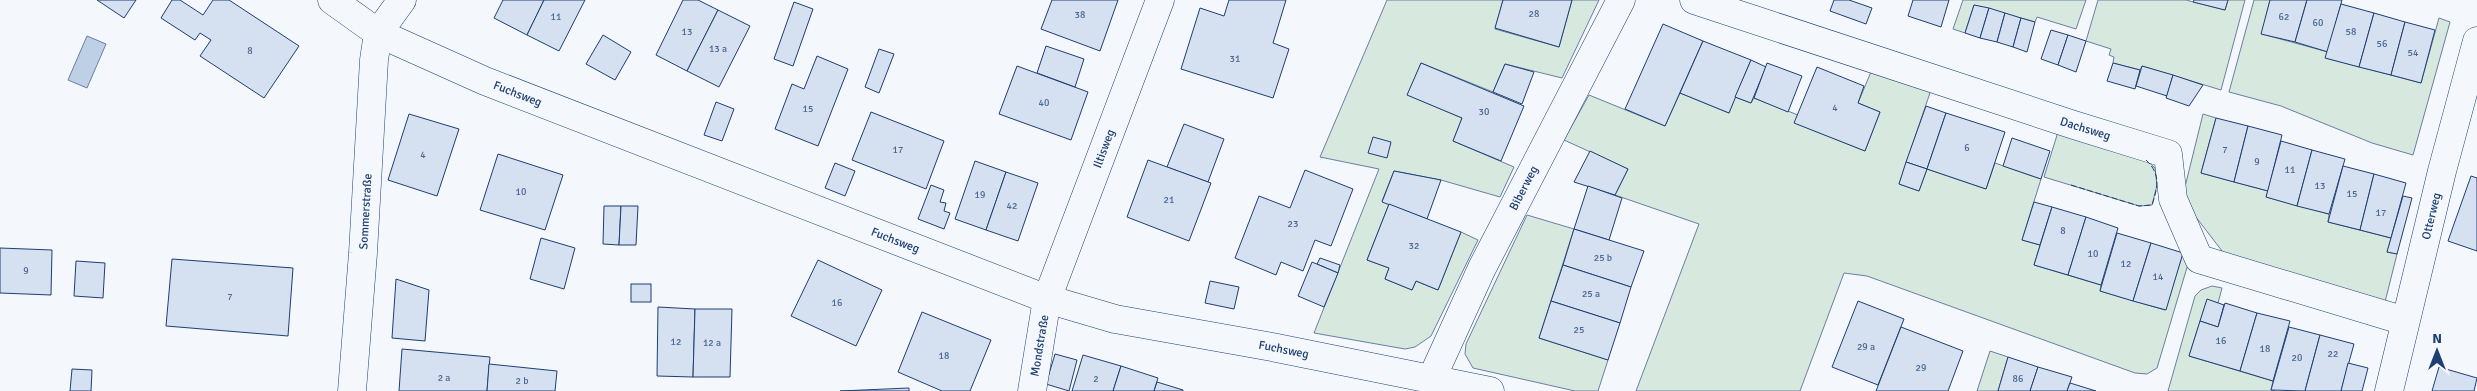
<svg xmlns="http://www.w3.org/2000/svg" width="2477" height="391" viewBox="0 0 2477 391" font-family="Signika,sans-serif">
	<style>
		.green { fill: #d7e8df; stroke: #687fa3 }
		.water { fill: #bed0e5; stroke: #687fa3 }
		.building { fill: #d5e0f0; stroke: #1d3f73 }
		.lines { fill: none; stroke-linecap: round; stroke-linejoin: round }
		.minor-casing { stroke: #1d3f73; stroke-width: 29 }
		.minor { stroke: #f4f7fb; stroke-width: 28 }
		.fence { stroke: #1d3f73; stroke-width: 1; stroke-dasharray: 6 2.5; stroke-linecap: butt }
		.labels { text-anchor: middle; dominant-baseline: central; stroke-width: 4; stroke-linejoin: round; paint-order: stroke }
		.number-label { font-size: 10px; fill: #4b6792 }
		.street-label { font-size: 12px; fill: #1d3f73; stroke: #f4f7fb }
	</style>
	<rect width="100%" height="100%" fill="#f4f7fb"/>
	<g class="green">
		<polygon points="1387,0 1503,0 1495,29 1559,47 1572,0 1599,0 1562,78 1505,64 1493,92 1421,63 1408,95 1462,118 1453,141 1514,167 1500,197 1441,180 1394,171 1382,201 1389,204 1367,260 1389,268 1385,279 1412,290 1416,281 1438,290 1461,232 1478,240 1431,336 1415,347 1405,349 1314,333 1379,169 1320,157"/>
		<polygon points="1963,0 2086,0 2076,29 2037,17 2035,22 1974,5 1965,33 1953,29"/>
		<polygon points="2098,0 2186,0 2225,10 2228,0 2245,0 2221,90 2142,66 2140,70 2113,63 2114,57 2109,55 2111,49 2086,41"/>
		<polygon points="2254,0 2270,0 2262,34 2328,52 2326,58 2421,83 2439,18 2450,22 2413,155 2372,143 2281,106 2229,92"/>
		<polygon points="1873,67 1932,87 1899,184 1919,191 1927,169 1986,189 1995,163 2041,179 2022,240 2040,245 2034,265 2101,285 2100,291 2165,310 2183,253 2188,264 2157,368 2147,374 2135,373 1867,276 1844,273 1800,391 1636,391 1699,224 1615,195 1628,169 1564,140 1589,95 1665,126 1680,93 1729,113 1735,97 1751,103 1754,98 1798,115 1795,123 1865,151 1880,112 1858,103"/>
		<polygon points="2203,114 2216,118 2201,173 2268,191 2266,197 2329,214 2328,222 2391,238 2387,252 2397,254 2384,306 2229,260 2182,199"/>
		<polygon points="2058,132 2142,156 2155,168 2157,185 2152,205 2139,206 2044,177"/>
		<polygon points="1527,215 1574,229 1539,338 1608,360 1598,391 1575,391 1473,368 1465,354 1466,344"/>
		<polygon points="2212,286 2222,288 2218,303 2207,300 2189,356 2273,381 2271,390 2275,391 2168,391 2195,296 2201,290"/>
		<polygon points="1990,351 2008,357 1998,391 1977,391"/>
	</g>
	<polygon class="water" points="87,36 106,44 87,88 68,80"/>
	<g class="building">
		<polygon points="97,0 136,0 124,18"/>
		<polygon points="172,0 180,0 203,15 213,0 229,0 299,46 264,98 200,56 211,40 200,33 195,40 161,18"/>
		<polygon points="503,0 544,0 527,35 494,18"/>
		<polygon points="544,0 585,0 559,51 527,35"/>
		<polygon points="683,0 698,0 718,10 687,71 656,55"/>
		<polygon points="1052,0 1118,0 1100,51 1041,29"/>
		<polygon points="1229,0 1286,0 1273,43 1289,49 1273,98 1181,69 1200,8 1224,16"/>
		<polygon points="1503,0 1572,0 1559,47 1495,28"/>
		<polygon points="1834,0 1849,0 1872,8 1866,24 1830,11"/>
		<polygon points="1913,0 1949,0 1941,27 1908,16"/>
		<polygon points="2194,0 2228,0 2225,10 2193,2"/>
		<polygon points="2270,0 2307,0 2295,42 2261,34"/>
		<polygon points="2307,0 2342,0 2328,52 2295,42"/>
		<polygon points="794,2 813,9 793,66 774,59"/>
		<polygon points="2341,4 2374,13 2359,67 2325,58"/>
		<polygon points="1974,5 1989,8 1980,38 1965,33"/>
		<polygon points="1989,8 2005,13 1997,42 1980,38"/>
		<polygon points="718,10 750,26 719,87 687,71"/>
		<polygon points="2005,13 2021,18 2013,47 1997,42"/>
		<polygon points="2374,13 2405,22 2391,75 2359,67"/>
		<polygon points="2021,18 2035,22 2027,52 2013,47"/>
		<polygon points="2405,22 2435,30 2421,83 2391,75"/>
		<polygon points="1663,24 1703,41 1665,126 1625,109"/>
		<polygon points="2051,30 2068,35 2058,65 2041,59"/>
		<polygon points="603,35 631,52 615,80 586,64"/>
		<polygon points="2068,35 2086,41 2076,72 2058,65"/>
		<polygon points="1703,41 1751,60 1729,113 1680,93"/>
		<polygon points="1046,46 1084,59 1075,87 1037,73"/>
		<polygon points="879,49 894,54 879,93 865,87"/>
		<polygon points="817,56 848,69 818,146 775,129 792,84 804,89"/>
		<polygon points="1751,60 1766,67 1751,103 1735,97"/>
		<polygon points="1421,63 1524,106 1501,161 1453,141 1462,118 1407,95"/>
		<polygon points="1767,63 1802,76 1788,112 1754,98"/>
		<polygon points="2113,63 2140,70 2135,89 2107,81"/>
		<polygon points="1505,64 1534,72 1522,104 1493,92"/>
		<polygon points="1017,66 1088,92 1071,140 999,114"/>
		<polygon points="2142,66 2173,75 2167,96 2136,86"/>
		<polygon points="1817,67 1864,86 1858,103 1880,112 1865,151 1794,123"/>
		<polygon points="2173,75 2203,85 2189,106 2166,98"/>
		<polygon points="716,102 734,109 722,141 704,135"/>
		<polygon points="1926,106 1946,113 1927,169 1906,162"/>
		<polygon points="871,112 944,141 926,189 852,160"/>
		<polygon points="1946,113 2005,132 1986,189 1927,169"/>
		<polygon points="409,114 459,129 437,196 388,180"/>
		<polygon points="2216,118 2248,126 2234,182 2201,173"/>
		<polygon points="1184,124 1224,139 1208,182 1167,167"/>
		<polygon points="2248,126 2282,135 2268,191 2234,182"/>
		<polygon points="1373,137 1391,142 1387,158 1368,153"/>
		<polygon points="2012,138 2050,151 2041,179 2003,166"/>
		<polygon points="2281,141 2312,150 2297,206 2266,197"/>
		<polygon points="2312,150 2345,159 2329,214 2297,206"/>
		<polygon points="1590,151 1628,169 1615,195 1574,182"/>
		<polygon points="498,154 563,175 545,230 480,210"/>
		<polygon points="1148,160 1211,183 1189,241 1127,217"/>
		<polygon points="975,161 1006,172 986,230 955,219"/>
		<polygon points="1906,162 1927,169 1919,191 1899,184"/>
		<polygon points="835,163 855,171 845,196 825,188"/>
		<polygon points="2343,166 2374,174 2360,230 2328,222"/>
		<polygon points="1305,170 1353,189 1331,246 1315,240 1303,271 1281,262 1276,275 1235,258 1259,196 1290,208"/>
		<polygon points="1394,171 1441,180 1427,219 1382,202"/>
		<polygon points="1006,172 1038,183 1018,241 986,230"/>
		<polygon points="2374,174 2406,183 2391,238 2360,230"/>
		<polygon points="2471,176 2477,178 2477,251 2448,241"/>
		<polygon points="931,185 944,190 940,202 946,203 944,211 950,213 944,229 918,219"/>
		<polygon points="1588,186 1622,198 1609,240 1574,229"/>
		<polygon points="2403,196 2412,198 2397,254 2387,252"/>
		<polygon points="2034,202 2052,207 2040,245 2022,240"/>
		<polygon points="1389,204 1461,232 1438,290 1416,281 1412,290 1385,279 1389,268 1367,260"/>
		<polygon points="604,206 621,206 619,245 603,244"/>
		<polygon points="621,206 638,206 636,245 619,245"/>
		<polygon points="2052,207 2086,217 2068,275 2034,265"/>
		<polygon points="2086,217 2118,228 2101,285 2068,275"/>
		<polygon points="1574,229 1644,251 1631,287 1563,265"/>
		<polygon points="2117,233 2151,243 2133,301 2100,291"/>
		<polygon points="541,238 575,248 564,289 530,279"/>
		<polygon points="2151,243 2183,253 2166,310 2133,301"/>
		<polygon points="0,248 52,250 51,295 0,293"/>
		<polygon points="1320,258 1340,265 1338,273 1317,264"/>
		<polygon points="172,259 293,268 288,336 166,326"/>
		<polygon points="818,260 882,290 856,346 791,316"/>
		<polygon points="76,261 105,263 103,298 74,296"/>
		<polygon points="1312,262 1338,273 1324,307 1298,296"/>
		<polygon points="1563,265 1631,287 1620,323 1551,301"/>
		<polygon points="396,279 429,290 425,341 392,338"/>
		<polygon points="1210,281 1239,287 1234,309 1205,303"/>
		<rect x="631" y="284" width="20" height="18"/>
		<polygon points="2207,299 2224,305 2218,327 2200,321"/>
		<polygon points="1551,301 1620,323 1608,360 1539,338"/>
		<polygon points="1858,301 1904,319 1878,385 1832,367"/>
		<polygon points="2225,303 2257,313 2240,371 2189,356 2200,321 2218,327"/>
		<polygon points="658,307 695,309 693,377 657,376"/>
		<polygon points="695,309 732,309 730,377 693,377"/>
		<polygon points="922,312 991,340 970,391 942,391 898,372"/>
		<polygon points="2257,313 2290,321 2273,381 2240,371"/>
		<polygon points="1901,327 1963,351 1948,391 1876,391"/>
		<polygon points="2289,327 2320,335 2305,391 2271,390"/>
		<polygon points="2320,335 2354,344 2341,391 2305,391"/>
		<polygon points="402,349 490,357 487,391 399,391"/>
		<polygon points="1055,354 1077,360 1069,391 1046,384"/>
		<polygon points="1083,355 1121,366 1113,391 1072,391"/>
		<polygon points="2008,357 2038,367 2030,391 1998,391"/>
		<polygon points="2348,363 2368,368 2362,391 2341,391"/>
		<polygon points="489,364 557,371 555,391 487,391"/>
		<polygon points="1121,366 1158,378 1154,391 1113,391"/>
		<polygon points="2038,367 2072,377 2067,391 2030,391"/>
		<polygon points="2439,367 2477,378 2474,391 2432,391"/>
		<polygon points="72,369 92,370 91,391 70,391"/>
		<polygon points="1157,382 1183,390 1183,391 1154,391"/>
		<polygon points="2070,383 2096,391 2067,391"/>
		<polygon points="909,388 909,391 840,391"/>
	</g>
	<g class="lines">
		<g class="minor-casing">
			<g id="minor">
				<path id="s1" d="M332,0L378,33L485,81L1047,299L1115,319L1272,347L1490,391"/>
				<path id="s2" d="M1694,0L2074,125L2168,154L2173,199L2199,259L2405,321"/>
				<path id="s3" d="M1432,378L1482,268L1621,0"/>
				<path id="s4" d="M352,391L363,253L374,60L378,33L402,0"/>
				<path id="s5" d="M1032,391L1047,299L1160,0"/>
				<path id="s6" d="M2389,391L2442,171L2477,41"/>
			</g>
		</g>
		<use href="#minor" class="minor"/>
		<path class="fence" d="M2071,185L2139,206L2152,205C2158,187 2161,174 2146,160"/>
	</g>
	<g class="labels">
		<g class="number-label">
			<text x="1534" y="14">28</text>
			<text x="1080" y="15">38</text>
			<text x="556" y="17">11</text>
			<text x="2284" y="17">62</text>
			<text x="2318" y="23">60</text>
			<text x="687" y="32">13</text>
			<text x="2351" y="32">58</text>
			<text x="2382" y="44">56</text>
			<text x="718" y="49">13 a</text>
			<text x="250" y="51">8</text>
			<text x="2413" y="53">54</text>
			<text x="1235" y="59">31</text>
			<text x="1044" y="103">40</text>
			<text x="1835" y="108">4</text>
			<text x="808" y="109">15</text>
			<text x="1484" y="112">30</text>
			<text x="1967" y="148">6</text>
			<text x="898" y="150">17</text>
			<text x="2225" y="150">7</text>
			<text x="423" y="155">4</text>
			<text x="2257" y="162">9</text>
			<text x="2290" y="170">11</text>
			<text x="2320" y="186">13</text>
			<text x="521" y="192">10</text>
			<text x="2352" y="194">15</text>
			<text x="980" y="195">19</text>
			<text x="1169" y="200">21</text>
			<text x="1012" y="206">42</text>
			<text x="2381" y="213">17</text>
			<text x="1293" y="224">23</text>
			<text x="2063" y="231">8</text>
			<text x="1414" y="246">32</text>
			<text x="2093" y="254">10</text>
			<text x="1603" y="258">25 b</text>
			<text x="2126" y="264">12</text>
			<text x="26" y="271">9</text>
			<text x="2158" y="277">14</text>
			<text x="1591" y="294">25 a</text>
			<text x="230" y="297">7</text>
			<text x="837" y="303">16</text>
			<text x="1579" y="330">25</text>
			<text x="2221" y="341">16</text>
			<text x="676" y="342">12</text>
			<text x="712" y="343">12 a</text>
			<text x="1866" y="347">29 a</text>
			<text x="2265" y="349">18</text>
			<text x="2333" y="354">22</text>
			<text x="944" y="356">18</text>
			<text x="2297" y="358">20</text>
			<text x="1921" y="368">29</text>
			<text x="444" y="378">2 a</text>
			<text x="1096" y="379">2</text>
			<text x="2018" y="379">86</text>
			<text x="522" y="381">2 b</text>
		</g>
		<g class="street-label">
			<text stroke="none"><textPath href="#s1" startOffset="209">Fuchsweg</textPath></text>
			<text stroke="none"><textPath href="#s2" startOffset="412">Dachsweg</textPath></text>
			<text stroke="none"><textPath href="#s5" startOffset="254">Iltisweg</textPath></text>
			<text stroke="none"><textPath href="#s3" startOffset="211">Biberweg</textPath></text>
			<text stroke="none"><textPath href="#s4" startOffset="180">Sommerstraße</textPath></text>
			<text stroke="none"><textPath href="#s6" startOffset="180">Otterweg</textPath></text>
			<text stroke="none"><textPath href="#s1" startOffset="614">Fuchsweg</textPath></text>
			<text stroke="none"><textPath href="#s5" startOffset="46">Mondstraße</textPath></text>
			<text stroke="none"><textPath href="#s1" startOffset="1019">Fuchsweg</textPath></text>
		</g>
	</g>
	<g transform="translate(2437 351)" stroke="#f4f7fb" stroke-width="4" paint-order="stroke">
	<path d="M0-4L9 19L0 12L-9 19Z" fill="#1d3f73"/>
	<text y="-8" font-size="14" font-weight="bold" text-anchor="middle" fill="#1d3f73">N</text>
	</g>
</svg>
